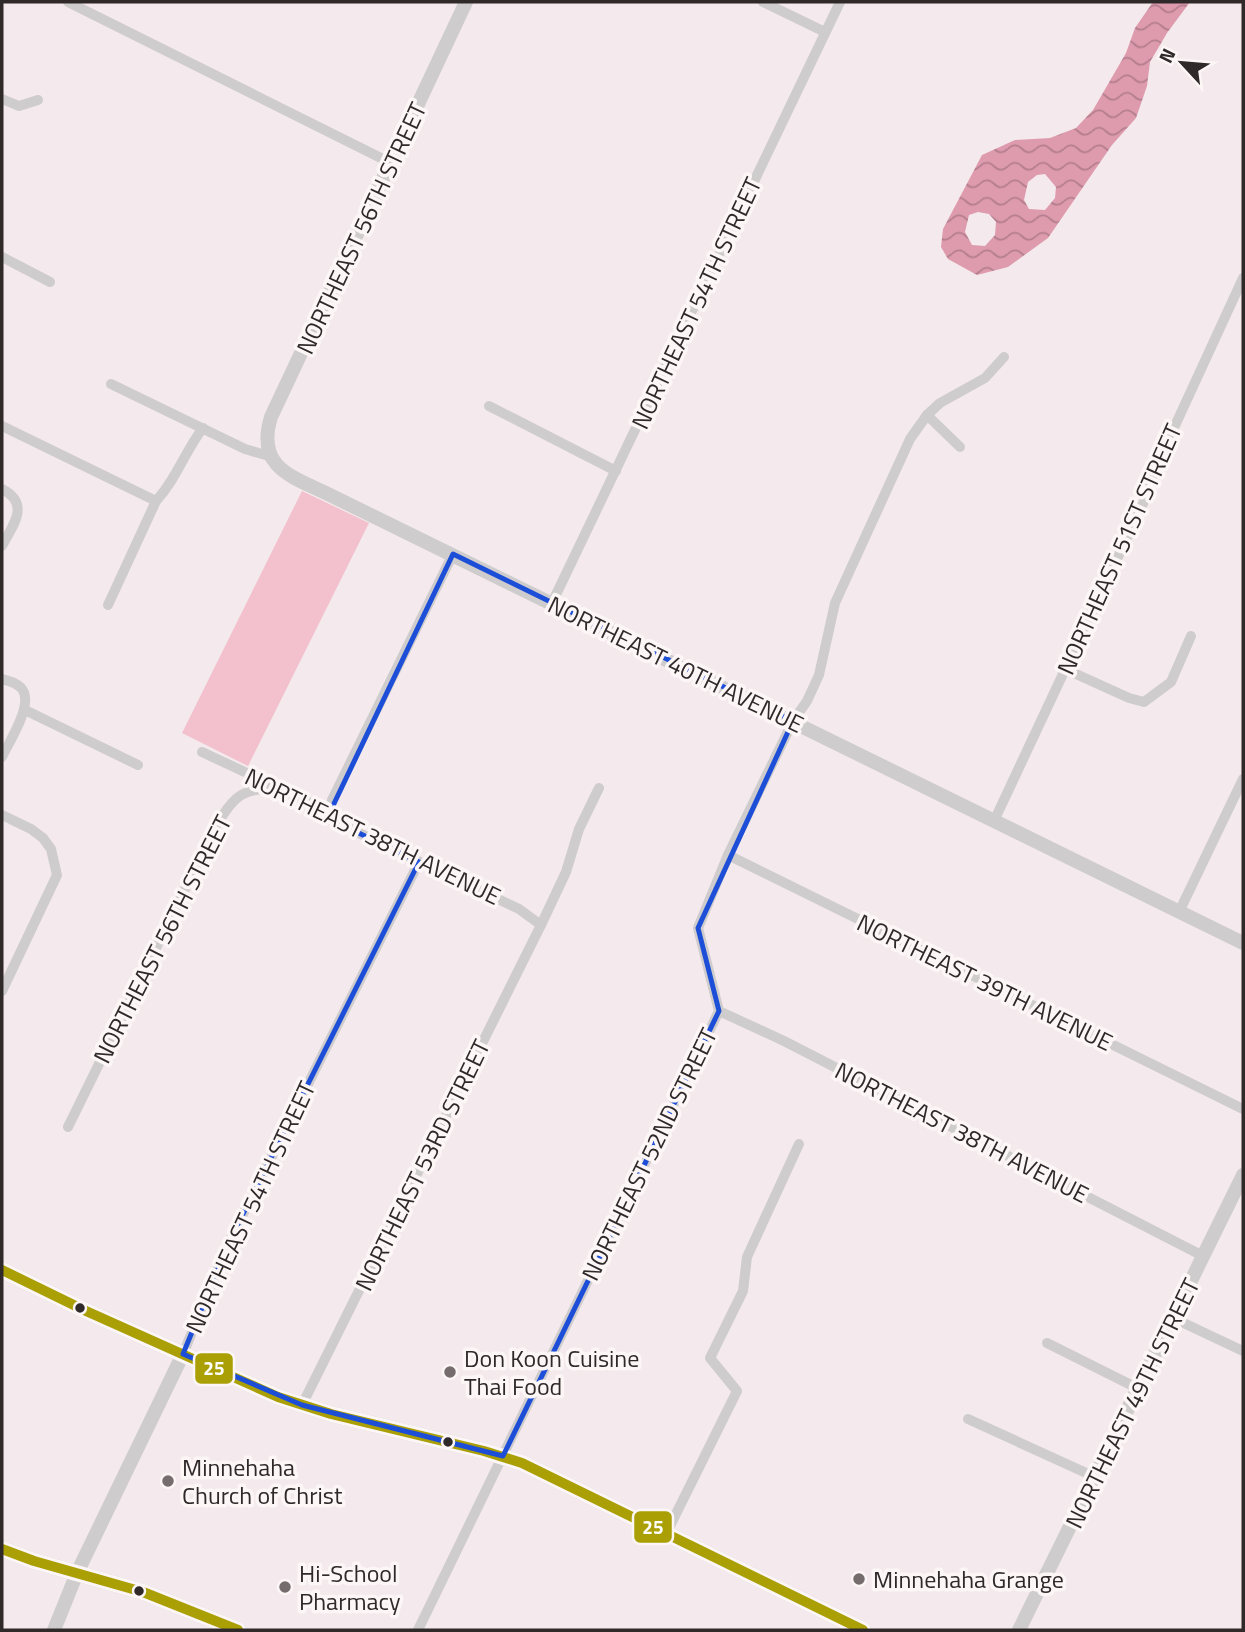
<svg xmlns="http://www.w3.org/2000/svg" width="1245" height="1632" viewBox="0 0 1245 1632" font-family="'Titillium Web',sans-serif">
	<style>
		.green { fill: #f2c1cd }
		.water { fill: url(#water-waves); fill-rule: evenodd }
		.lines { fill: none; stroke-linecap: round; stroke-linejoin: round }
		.minor { stroke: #cecccc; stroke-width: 10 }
		.tertiary { stroke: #cecccc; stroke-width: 14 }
		.secondary { stroke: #cecccc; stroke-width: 16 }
		.bus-1-casing { stroke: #fdf6f7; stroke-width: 16 }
		.bus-1 { stroke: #ab9f06; stroke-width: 10 }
		.marked { fill: none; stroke: #1d4ed8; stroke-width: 5; stroke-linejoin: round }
		.bus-dot { fill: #30292a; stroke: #fdf6f7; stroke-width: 2.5 }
		.poi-dot { fill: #756c6e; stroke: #fdf6f7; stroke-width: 2.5 }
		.labels { text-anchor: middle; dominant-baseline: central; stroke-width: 7; stroke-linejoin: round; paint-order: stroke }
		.street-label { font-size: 24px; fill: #30292a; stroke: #fdf6f7 }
		.poi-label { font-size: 24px; fill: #30292a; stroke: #fdf6f7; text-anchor: start }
		.line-badge { stroke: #fdf6f7; stroke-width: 2.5 }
		.badge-label { font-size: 19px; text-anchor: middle; font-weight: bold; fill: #fff }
	</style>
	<defs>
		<pattern id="water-waves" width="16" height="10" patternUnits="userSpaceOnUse" patternTransform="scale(1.75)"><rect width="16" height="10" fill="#de9bae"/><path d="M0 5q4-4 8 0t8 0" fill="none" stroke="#b47e8e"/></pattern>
	</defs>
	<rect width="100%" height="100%" fill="#f4e9ec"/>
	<polygon class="green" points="302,491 369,523 248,766 182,733"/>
	<path class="water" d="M1153,2H1190L1167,33L1150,62L1147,86L1136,118L1112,145L1048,238L1008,267L977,275L948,259L941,247L943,229L982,155L1015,140L1050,138L1076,128L1093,110L1126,53L1135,28ZM1045,174L1056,187L1055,198L1045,210L1029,209L1024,200L1028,182L1037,175ZM978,212L989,214L996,222L995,235L985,246L972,245L965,232L969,215Z"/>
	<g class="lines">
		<g class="minor">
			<polyline points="68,2 391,163"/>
			<polyline points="763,2 825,32"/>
			<polyline points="2,99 19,106 38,100"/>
			<polyline points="2,257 50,282"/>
			<polyline points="111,384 245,449 269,456"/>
			<polyline points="489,406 616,471"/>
			<polyline points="927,415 960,447"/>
			<polyline points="2,426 156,501"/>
			<path d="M2,489C31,504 13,525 2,546"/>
			<polyline points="552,603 840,2"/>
			<path d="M108,605L156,501C176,480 185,451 203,428"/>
			<polyline points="1065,669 1129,698 1144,702 1171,682 1191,636"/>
			<path d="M2,679C9,681 18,683 22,689C34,704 9,742 2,757"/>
			<polyline points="25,710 138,765"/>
			<polyline points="202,752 330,812 334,820 342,825 519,909 541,925"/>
			<polyline points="330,812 332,800 453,554"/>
			<polyline points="2,815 31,829 43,838 51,849 57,875 2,991"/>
			<polyline points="994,821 1147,495 1156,467 1243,278"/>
			<polyline points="728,855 1243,1109"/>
			<polyline points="1179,912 1243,779"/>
			<polyline points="719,1011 784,1041 1203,1256"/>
			<path d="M68,1127L216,826C237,792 243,788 283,789"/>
			<polyline points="1173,1318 1243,1351"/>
			<polyline points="1047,1343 1139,1389"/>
			<polyline points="183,1354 229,1242 419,862"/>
			<polyline points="302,1405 541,925 566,872 579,829 599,788"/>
			<polyline points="968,1419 1095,1477"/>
			<polyline points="666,1534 737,1391 710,1358 743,1291 747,1257 799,1144"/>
			<polyline points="418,1630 719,1011 698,928 728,855 793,721 807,701 819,675 835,603 910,439 927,415 940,403 985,378 1004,357"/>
		</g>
		<g class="tertiary">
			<path d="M466,2L271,417C255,469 294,477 332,496L1243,943"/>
			<polyline points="54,1630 77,1573 183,1354"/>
			<polyline points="1019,1630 1243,1175"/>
		</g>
		<g class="secondary">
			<polyline points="2,1270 86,1311 278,1397 331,1414 484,1451 522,1463 863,1630"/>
			<polyline points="2,1549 34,1561 143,1592 238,1630"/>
		</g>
		<g class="bus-1-casing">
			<g id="bus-1">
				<polyline points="2,1270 86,1311 278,1397 331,1414 484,1451 522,1463 863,1630"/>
				<polyline points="2,1549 34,1561 143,1592 238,1630"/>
			</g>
		</g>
		<use href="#bus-1" class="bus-1"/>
	</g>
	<path class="marked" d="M453,554L793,721L698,928L719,1011L503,1456L302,1405L183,1354L229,1242L419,862L342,825L330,812Z"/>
	<g class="bus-dot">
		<circle cx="80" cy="1308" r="6"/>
		<circle cx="448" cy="1442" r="6"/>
		<circle cx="139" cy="1591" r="6"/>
	</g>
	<g class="poi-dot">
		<circle cx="450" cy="1372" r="7"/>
		<circle cx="168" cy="1481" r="7"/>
		<circle cx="859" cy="1579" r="7"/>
		<circle cx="285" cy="1587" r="7"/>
	</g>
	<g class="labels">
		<g class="street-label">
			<text transform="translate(361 228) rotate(-65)">NORTHEAST 56TH STREET</text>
			<text transform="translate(696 303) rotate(-65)">NORTHEAST 54TH STREET</text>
			<text transform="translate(1119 549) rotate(-66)">NORTHEAST 51ST STREET</text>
			<text transform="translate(676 664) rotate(26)">NORTHEAST 40TH AVENUE</text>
			<text transform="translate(373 836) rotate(26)">NORTHEAST 38TH AVENUE</text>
			<text transform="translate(162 939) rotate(-63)">NORTHEAST 56TH STREET</text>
			<text transform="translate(985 982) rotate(26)">NORTHEAST 39TH AVENUE</text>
			<text transform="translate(962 1132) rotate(27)">NORTHEAST 38TH AVENUE</text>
			<text transform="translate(649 1154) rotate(-64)">NORTHEAST 52ND STREET</text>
			<text transform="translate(422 1165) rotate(-64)">NORTHEAST 53RD STREET</text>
			<text transform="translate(250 1207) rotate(-65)">NORTHEAST 54TH STREET</text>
			<text transform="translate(1132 1403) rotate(-64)">NORTHEAST 49TH STREET</text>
		</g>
		<g class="poi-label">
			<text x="464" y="1358">Don Koon Cuisine<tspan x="464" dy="28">Thai Food</tspan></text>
			<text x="182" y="1467">Minnehaha<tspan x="182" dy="28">Church of Christ</tspan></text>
			<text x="299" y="1573">Hi-School<tspan x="299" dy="28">Pharmacy</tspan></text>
			<text x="873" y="1579">Minnehaha Grange</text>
		</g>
	</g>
	<g class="line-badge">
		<rect x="194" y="1352" width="40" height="33" rx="7" fill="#ab9f06"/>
		<rect x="633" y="1510" width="40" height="34" rx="7" fill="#ab9f06"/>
	</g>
	<g class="badge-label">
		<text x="214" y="1375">25</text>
		<text x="653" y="1534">25</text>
	</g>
	<rect width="1245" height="1632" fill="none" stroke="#30292a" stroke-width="7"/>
	<g transform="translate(1182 63) rotate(296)" stroke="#fdf6f7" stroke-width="5" paint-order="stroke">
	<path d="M0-5L12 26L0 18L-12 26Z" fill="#30292a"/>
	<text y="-10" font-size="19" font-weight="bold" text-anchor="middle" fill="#30292a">N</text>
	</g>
</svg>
